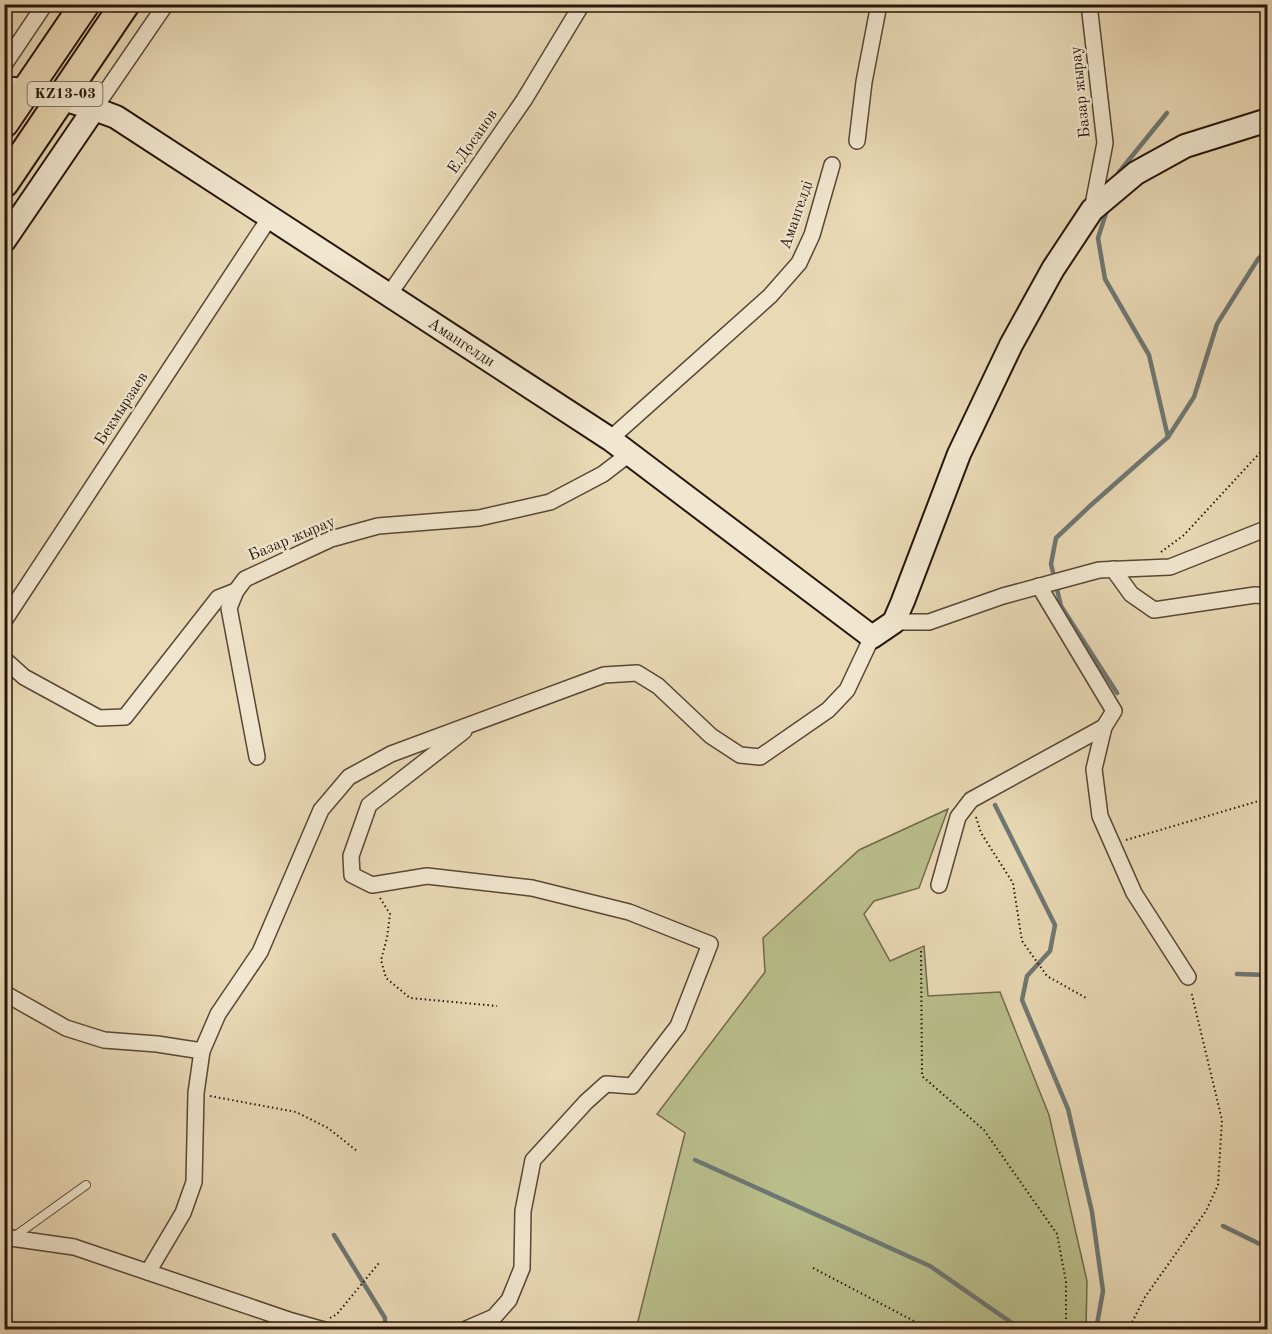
<svg xmlns="http://www.w3.org/2000/svg" width="1272" height="1334" viewBox="0 0 1272 1334" font-family="'Old Standard TT',serif">
	<style>
		.green { fill: #b9be8b; stroke: #706a4b; stroke-width: 1.5 }
		.lines { fill: none; stroke-linecap: round; stroke-linejoin: round }
		.stream { stroke: #6e7773; stroke-width: 4.5 }
		.lane-casing { stroke: #584736; stroke-width: 10 }
		.street-casing { stroke: #584736; stroke-width: 18 }
		.secondary-casing { stroke: #27160b; stroke-width: 26 }
		.highway-casing { stroke: #27160b; stroke-width: 32 }
		.path { stroke: #27160b; stroke-width: 2; stroke-dasharray: 1.5 3; stroke-linecap: butt }
		.lane { stroke: #f1e6cf; stroke-width: 8 }
		.street { stroke: #f1e6cf; stroke-width: 15 }
		.secondary { stroke: #f1e6cf; stroke-width: 22 }
		.highway { stroke: #e9d9b5; stroke-width: 28 }
		.labels { text-anchor: middle; dominant-baseline: central; stroke-width: 4.5; stroke-linejoin: round; paint-order: stroke }
		.shield { fill: #f1e6cf; stroke: #645446; stroke-width: 1.5 }
		.shield-label { font-size: 15px; font-weight: bold; fill: #27160b }
		.street-label { font-size: 16px; fill: #27160b; stroke: #f1e6cf }
	</style>
	<rect width="100%" height="100%" fill="#e9d9b5"/>
	<filter id="stains"><feTurbulence type="fractalNoise" baseFrequency=".00333" numOctaves="4"/><feColorMatrix values="0 0 0 0 .2 0 0 0 0 .09 0 0 0 0 .02 0 0 0 .5 -.17"/></filter>
	<radialGradient id="worn" r=".72"><stop offset=".6" stop-color="#630" stop-opacity="0"/><stop offset="1" stop-color="#630" stop-opacity=".3"/></radialGradient>
	<polygon class="green" points="948,809 919,888 874,901 864,914 890,961 924,946 928,996 1000,992 1049,1115 1087,1281 1086,1329 636,1329 685,1133 657,1114 765,972 763,938 859,850"/>
	<g class="lines">
		<g class="stream">
			<polyline points="1117,179 1119,172 1167,113"/>
			<polyline points="1107,210 1098,238 1105,279 1149,355 1168,437"/>
			<polyline points="1117,693 1061,606 1051,564 1056,538 1091,505 1168,437 1194,397 1217,324 1258,259 1268,250"/>
			<polyline points="995,805 1055,925 1050,951 1027,976 1022,1000 1068,1109 1092,1212 1103,1291 1096,1330"/>
			<polyline points="1237,974 1268,975"/>
			<polyline points="695,1160 930,1266 1022,1330"/>
			<polyline points="1223,1226 1268,1248"/>
			<polyline points="334,1235 385,1318 385,1330"/>
		</g>
		<g class="lane-casing">
			<polyline id="lane" points="15,1236 86,1185"/>
		</g>
		<g class="street-casing">
			<g id="street">
				<polyline points="1089,4 1105,143 1092,210"/>
				<polyline points="4,65 45,4"/>
				<polyline points="94,109 166,4"/>
				<polyline points="857,141 864,82 879,4"/>
				<polyline points="388,296 524,100 582,4"/>
				<polyline points="610,439 770,296 799,263 812,235 832,165"/>
				<polyline points="1113,569 1131,594 1154,610 1255,595 1268,596"/>
				<polyline points="4,621 270,217"/>
				<polyline points="894,622 929,622 1003,596 1099,570 1170,567 1268,528"/>
				<polyline points="4,659 24,677 99,718 125,717 218,598 236,591"/>
				<polyline points="1104,727 1094,769 1100,816 1134,893 1188,977"/>
				<polyline points="257,757 229,608 236,591 245,579 331,539 378,526 479,518 550,502 603,474 629,454"/>
				<polyline points="939,885 958,817 971,800 1104,727 1114,711 1039,586"/>
				<polyline points="4,993 66,1028 104,1040 157,1044 202,1051"/>
				<polyline points="4,1237 74,1247 292,1321 324,1330"/>
				<polyline points="148,1272 183,1213 194,1182 196,1093 202,1051 218,1014 260,952 321,810 349,777 391,754 604,675 637,673 658,686 711,736 740,755 760,757 828,710 847,690 872,637"/>
				<polyline points="464,1330 494,1317 509,1300 522,1268 523,1211 533,1160 586,1102 606,1084 632,1086 678,1026 710,944 629,912 532,888 427,876 372,885 352,875 351,856 369,805 464,731"/>
			</g>
		</g>
		<g class="secondary-casing">
			<g id="secondary">
				<path d="M4,88C42,91 80,103 116,117L610,439L872,637L894,622L903,601L959,454L1011,345L1053,269L1092,210L1136,173L1185,146L1268,120"/>
				<polyline points="4,241 94,109"/>
			</g>
		</g>
		<g class="highway-casing">
			<g id="highway">
				<polyline points="4,123 85,4"/>
				<polyline points="4,183 125,4"/>
			</g>
		</g>
		<g class="path">
			<polyline points="1161,552 1184,535 1268,444"/>
			<polyline points="976,817 981,833 1013,883 1022,941 1047,976 1088,999"/>
			<polyline points="1126,840 1262,800 1268,801"/>
			<polyline points="380,898 390,914 387,938 381,960 386,978 410,998 497,1006"/>
			<polyline points="921,951 922,1076 984,1130 1057,1234 1066,1282 1066,1330"/>
			<polyline points="210,1096 296,1112 328,1128 357,1151"/>
			<polyline points="4,1126 8,1138 4,1148"/>
			<polyline points="813,1268 931,1330"/>
			<polyline points="330,1318 337,1314 379,1263"/>
			<polyline points="1128,1330 1145,1297 1206,1211 1218,1185 1222,1120 1191,991"/>
		</g>
		<use href="#lane" class="lane"/>
		<use href="#street" class="street"/>
		<use href="#secondary" class="secondary"/>
		<use href="#highway" class="highway"/>
	</g>
	<g class="labels">
		<rect class="shield" x="27.5" y="82" width="75" height="24" rx="4.5"/>
		<g class="shield-label">
			<text x="65" y="94">KZ13-03</text>
		</g>
		<g class="street-label">
			<text transform="translate(1081 92) rotate(-96)">Базар жырау</text>
			<text transform="translate(473 142) rotate(-55)">Е.Досанов</text>
			<text transform="translate(797 215) rotate(-71)">Амангелді</text>
			<text transform="translate(461 343) rotate(33)">Амангелди</text>
			<text transform="translate(122 409) rotate(-57)">Бекмырзаев</text>
			<text transform="translate(292 539) rotate(-23)">Базар жырау</text>
		</g>
	</g>
	<rect width="1272" height="1334" fill="none" stroke="#e9d9b5" stroke-width="24"/>
	<rect x="6" y="6" width="1260" height="1322" fill="none" stroke="#27160b" stroke-width="3"/>
	<rect x="12" y="12" width="1248" height="1310" fill="none" stroke="#27160b" stroke-width="1.5"/>
	<rect width="100%" height="100%" filter="url(#stains)"/>
	<rect width="100%" height="100%" fill="url(#worn)"/>
</svg>
